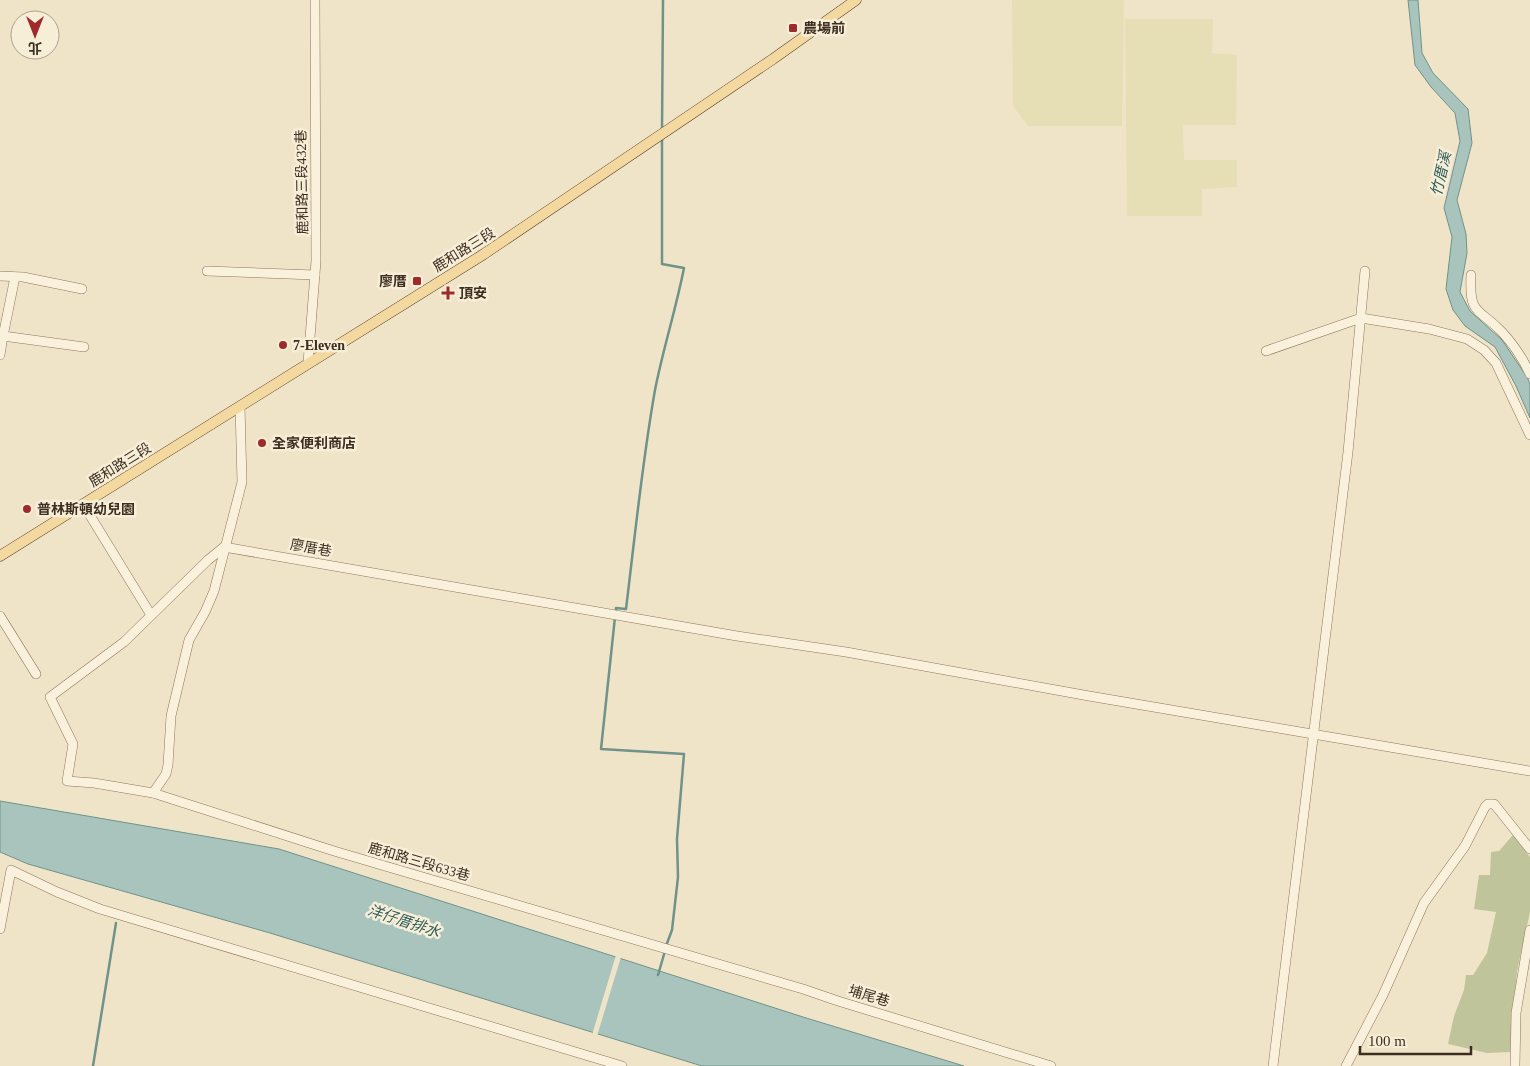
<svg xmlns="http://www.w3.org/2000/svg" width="1530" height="1066" viewBox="0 0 1530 1066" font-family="'Times New Roman','Noto Sans TC',serif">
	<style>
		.farmland { fill: #e6deb5 }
		.cemetery { fill: #bfc49a }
		.water { fill: #a9c4bc; stroke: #6f938a }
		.pier { fill: #f0e4c8 }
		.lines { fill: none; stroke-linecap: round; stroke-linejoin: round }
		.stream { stroke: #6f938a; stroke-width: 2.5 }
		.minor-casing { stroke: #8d765c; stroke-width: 10 }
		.major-casing { stroke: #5b4430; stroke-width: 11 }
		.minor { stroke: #faf1dc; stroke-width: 9 }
		.major { stroke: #f3d9a0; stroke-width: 10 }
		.poi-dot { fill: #9e2a2b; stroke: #f7eed8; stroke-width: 2 }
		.labels { text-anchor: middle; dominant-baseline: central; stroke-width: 5; stroke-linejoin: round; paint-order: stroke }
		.poi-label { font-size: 14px; font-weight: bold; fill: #3d2e20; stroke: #f7eed8; text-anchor: start }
		.street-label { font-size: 14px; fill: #3d2e20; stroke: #f7eed8 }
		.water-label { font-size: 15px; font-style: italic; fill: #2f5d5a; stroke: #f7eed8 }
	</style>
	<rect width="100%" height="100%" fill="#f0e4c8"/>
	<g class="farmland">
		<polygon points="1012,0 1124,0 1122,126 1028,126 1013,106"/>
		<polygon points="1125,19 1213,19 1212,53 1237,55 1236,125 1183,125 1184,160 1237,160 1237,187 1202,189 1202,216 1127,216"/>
	</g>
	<polygon class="cemetery" points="1513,835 1530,857 1530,912 1517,971 1510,1052 1487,1053 1448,1044 1454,1016 1464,990 1466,975 1473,975 1487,953 1496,912 1474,909 1479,875 1490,875 1491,852 1499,851"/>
	<g class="water">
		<polygon points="1408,0 1418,0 1422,53 1433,73 1468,109 1472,143 1457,200 1466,234 1467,253 1460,292 1470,311 1502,340 1527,377 1530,384 1530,418 1516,386 1495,347 1465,326 1453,310 1446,289 1452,237 1444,208 1460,141 1455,113 1431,87 1415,65"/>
		<polygon points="0,801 279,849 803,1017 964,1066 702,1066 270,933 28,864 0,852"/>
	</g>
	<polygon class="pier" points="616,955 621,957 597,1036 592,1035"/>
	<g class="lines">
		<g class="stream">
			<polyline points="662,131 663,0"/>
			<path d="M616,612V608L626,609C635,536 642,463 655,390C663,349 676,309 684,268L662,264V136"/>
			<polyline points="615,617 601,749 684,754 677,839 678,877 672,930 666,946"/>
			<polyline points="658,975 665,951"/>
			<polyline points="93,1066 116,923"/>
		</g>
		<g class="minor-casing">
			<g id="minor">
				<polyline points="207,271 315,275"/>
				<path d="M1471,275C1469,316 1478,307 1502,332C1514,345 1523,359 1530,374"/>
				<polyline points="0,276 23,277 82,289"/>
				<polyline points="15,277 3,336 84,347"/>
				<polyline points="1266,351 1361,318 1429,329 1467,339 1484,350 1496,363 1530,435"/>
				<polyline points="0,355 3,336"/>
				<polyline points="308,363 316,261 315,0"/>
				<polyline points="83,504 151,615"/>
				<polyline points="0,616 36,674"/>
				<polyline points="153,793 166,774 168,765 171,716 189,640 205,612 214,591 242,482 240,406"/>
				<polyline points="0,929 11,870 57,892 100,909 622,1066"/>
				<polyline points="1051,1066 838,1001 803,989 334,851 153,793 94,783 67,781 73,744 50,697 124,642 208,560 224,547 737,636 846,652 1089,696 1530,771"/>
				<polyline points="1273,1066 1348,452 1365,271"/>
				<polyline points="1346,1066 1383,995 1424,903 1465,846 1485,807 1488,804 1494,804 1499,810 1530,849"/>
				<polyline points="1515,1066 1516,1013 1530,930"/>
			</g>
		</g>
		<g class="major-casing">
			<polyline id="major" points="0,556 484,254 773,59 856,0"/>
		</g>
		<use href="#minor" class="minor"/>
		<use href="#major" class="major"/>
	</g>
	<g class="poi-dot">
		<rect x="788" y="23" width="10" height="10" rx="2.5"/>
		<rect x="412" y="276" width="10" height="10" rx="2.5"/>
		<path d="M445.5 285.5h5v5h5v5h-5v5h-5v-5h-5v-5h5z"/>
		<circle cx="283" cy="345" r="5"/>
		<circle cx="262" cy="443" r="5"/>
		<circle cx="27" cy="509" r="5"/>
	</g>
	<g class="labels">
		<g class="poi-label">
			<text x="803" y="28">農場前</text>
			<text x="407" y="281" text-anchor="end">廖厝</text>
			<text x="459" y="293">頂安</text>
			<text x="293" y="345">7-Eleven</text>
			<text x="272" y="443">全家便利商店</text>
			<text x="37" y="509">普林斯頓幼兒園</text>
		</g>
		<g class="street-label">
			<text transform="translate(302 182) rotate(-91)">鹿和路三段432巷</text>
			<text transform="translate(464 250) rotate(-32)">鹿和路三段</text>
			<text transform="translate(120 465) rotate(-32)">鹿和路三段</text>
			<text transform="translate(311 548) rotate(10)">廖厝巷</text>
			<text transform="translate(419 862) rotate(16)">鹿和路三段633巷</text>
			<text transform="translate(869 996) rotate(17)">埔尾巷</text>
		</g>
		<g class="water-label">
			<text transform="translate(1441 174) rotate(-77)">竹厝溪</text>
			<text transform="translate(404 921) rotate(18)">洋仔厝排水</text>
		</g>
	</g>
	<g transform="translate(35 35) rotate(180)"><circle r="24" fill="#f7eed8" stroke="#ada18e"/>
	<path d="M0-4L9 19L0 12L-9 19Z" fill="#9e2a2b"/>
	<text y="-8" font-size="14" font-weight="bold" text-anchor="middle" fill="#3d2e20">北</text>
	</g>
	<path d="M1360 1046v8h111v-8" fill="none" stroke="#3d2e20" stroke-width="2.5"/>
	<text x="1368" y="1046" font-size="15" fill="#3d2e20" stroke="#f7eed8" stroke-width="4" paint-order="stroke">100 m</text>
</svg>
